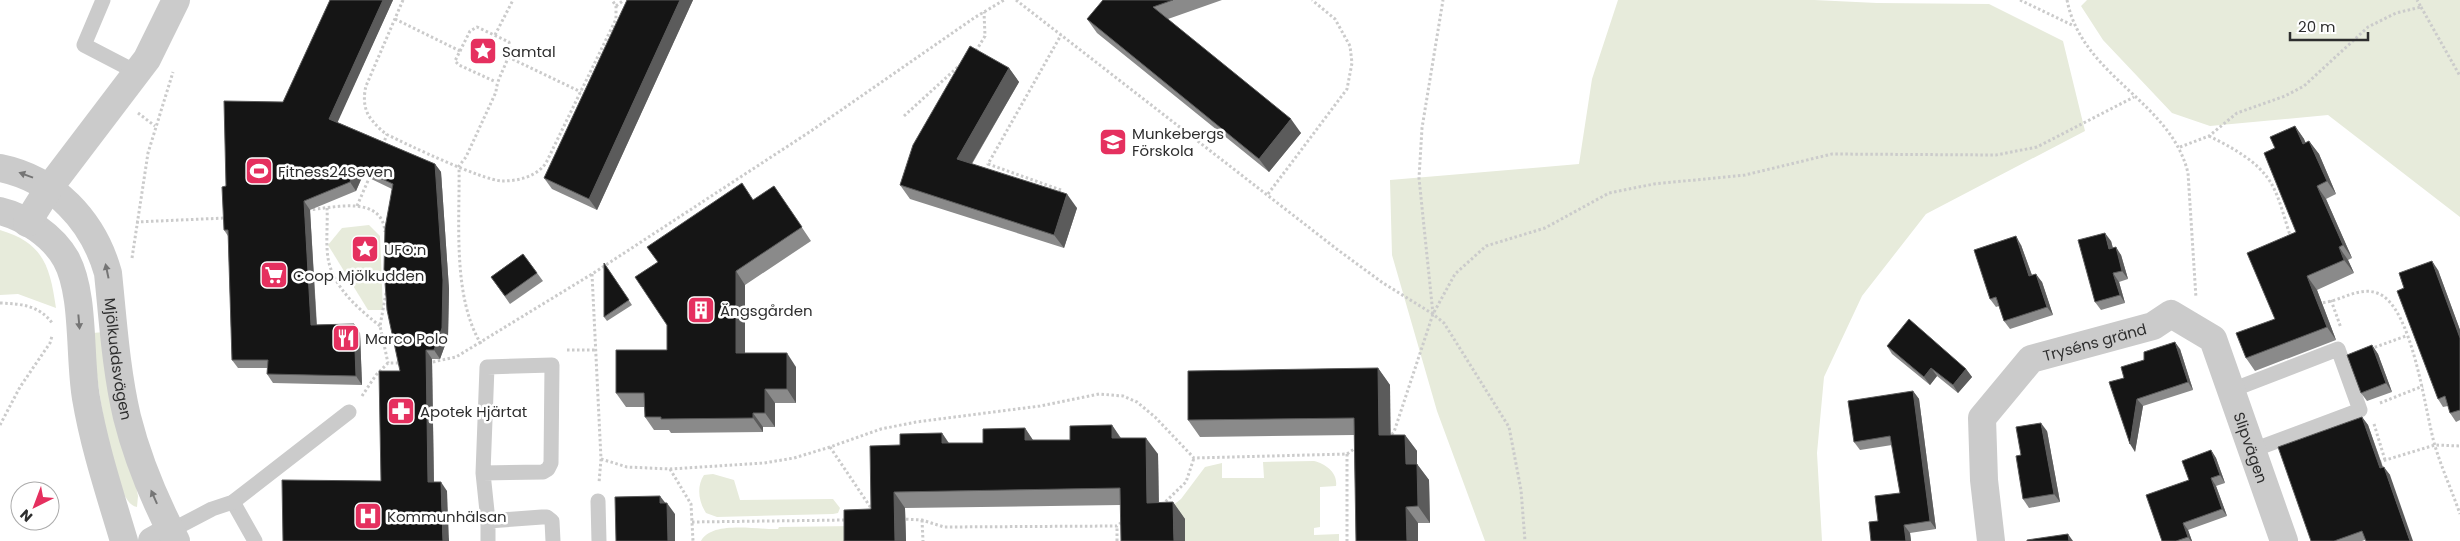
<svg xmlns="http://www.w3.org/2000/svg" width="2460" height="541" viewBox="0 0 2460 541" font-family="Poppins,sans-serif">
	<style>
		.green { fill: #e7ebdb }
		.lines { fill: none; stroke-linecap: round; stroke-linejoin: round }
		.path { stroke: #cbcbcb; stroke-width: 3; stroke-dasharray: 2.5 2.5; stroke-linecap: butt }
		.service { stroke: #cbcbcb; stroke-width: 15 }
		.minor { stroke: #cbcbcb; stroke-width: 28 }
		.tertiary { stroke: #cbcbcb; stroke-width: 28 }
		.wall { fill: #8a8a8a }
		.shaded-wall { fill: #5b5b5b }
		.building { fill: #151515; stroke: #5b5b5b }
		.oneway { fill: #757575 }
		.labels { text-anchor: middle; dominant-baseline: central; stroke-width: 5; stroke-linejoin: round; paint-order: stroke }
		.poi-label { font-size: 15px; fill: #2e2e2e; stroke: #fff; text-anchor: start }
		.street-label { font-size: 15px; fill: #2e2e2e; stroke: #fff }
	</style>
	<rect width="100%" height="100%" fill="#fff"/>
	<g class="green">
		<polygon points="1618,0 1814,0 1877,3 1989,4 2063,41 2085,131 1926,214 1862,296 1824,377 1817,453 1822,541 1485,541 1437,411 1392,255 1390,180 1579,164 1592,79"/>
		<polygon points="2087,0 2460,0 2460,217 2328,115 2210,126 2172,113 2103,40 2081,6"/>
		<polygon points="369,225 380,236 383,310 368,310 328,245 342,228"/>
		<path d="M0,230C44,243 50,267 56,308L18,294L0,295Z"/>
		<path d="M105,332L138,496L137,507C110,504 95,359 92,333Z"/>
		<path d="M1314,461C1326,464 1338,473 1336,486L1320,487V527L1314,528V535L1339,534V541H1185L1172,506L1181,499L1205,467L1222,463V478H1264L1263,462Z"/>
		<path d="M713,474L734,480L740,500L833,499L840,508L838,513L833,514L717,517L706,513C699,502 696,487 704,475Z"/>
		<path d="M855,526V541H701C712,520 758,530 778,529L779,527Z"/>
	</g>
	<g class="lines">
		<g class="path">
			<path d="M403,0L366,86C363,98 364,110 371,119C376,125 381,131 388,135C408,145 482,180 502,181C518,181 536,177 546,163L616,19V6L612,0"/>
			<polyline points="1016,0 1338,250 1383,283 1433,314 1444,323 1509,427 1521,490 1525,541"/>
			<polyline points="2020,0 2074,26"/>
			<path d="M2067,0C2082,77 2171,101 2188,173L2196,298"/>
			<polyline points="616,6 624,0"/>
			<polyline points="2421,7 2460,76"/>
			<polyline points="395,19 460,51 455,61 459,65 496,82"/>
			<polyline points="495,35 513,0"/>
			<path d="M460,51L470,31L477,27L509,42C513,59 497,74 496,92L466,157L459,166C460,221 452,296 481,344"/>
			<polyline points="976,51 985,36 984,12"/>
			<polyline points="508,57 581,92"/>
			<polyline points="138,113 155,126"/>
			<polyline points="904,116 960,65"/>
			<path d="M2209,136C2231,147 2258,161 2271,183C2280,198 2285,221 2291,238"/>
			<polyline points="383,145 387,134"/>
			<polyline points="2180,147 2209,136 2237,113 2285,96 2304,86 2368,27 2396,13 2421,7 2417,0"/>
			<polyline points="1061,190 988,164 1061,35"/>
			<polyline points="1268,194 1347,89 1352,63 1350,46 1335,19 1312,0"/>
			<polyline points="357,206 370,176"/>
			<path d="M327,208C328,225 325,247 329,263C336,290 359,309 380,326"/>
			<path d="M308,210C332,208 382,194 385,232"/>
			<polyline points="136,222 225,218"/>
			<polyline points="132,258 148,153 173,72"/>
			<polyline points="592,274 601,459 599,483"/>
			<polyline points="386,293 380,326 388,363"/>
			<polyline points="2331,300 2341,328"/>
			<path d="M0,303C22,304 39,305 53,324"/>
			<path d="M2318,303C2339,303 2357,286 2377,293C2413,305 2425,413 2435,446C2442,469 2452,491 2460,514"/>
			<polyline points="1433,314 1419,178 1422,128 1443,0"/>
			<polyline points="2370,349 2406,336"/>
			<polyline points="567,350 596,350"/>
			<polyline points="428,363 456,357 592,274 811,131 974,18 1004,0"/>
			<polyline points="362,396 376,375 388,363 402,363"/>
			<polyline points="2380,403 2423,386"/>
			<polyline points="2374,424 2385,460"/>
			<polyline points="0,425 20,387 50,343 52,336"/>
			<polyline points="1388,438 1394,432 1433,314 1455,274 1486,246 1545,228 1609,193 1654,184 1745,175 1832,154 1996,155 2037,147 2134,97"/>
			<polyline points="830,447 873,511"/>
			<polyline points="1347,454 1347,541"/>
			<polyline points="601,459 627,467 670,469 764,463 794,458 830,447 881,429 916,422 1040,406 1099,394 1123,396 1137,402 1155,417 1194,458 1347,454 1357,447"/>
			<polyline points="2379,462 2435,445 2460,446"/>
			<polyline points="670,469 691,504 693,541"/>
			<polyline points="1162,505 1186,482 1194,458"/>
			<polyline points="901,519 922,520 944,527 1117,526 1123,521"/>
			<polyline points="922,520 923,541"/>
			<polyline points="692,522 846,520"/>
			<polyline points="1117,541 1117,526"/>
		</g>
		<g class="service">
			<polyline points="103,0 84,45 136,72"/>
			<polyline points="2232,390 2338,349 2360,410 2253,450"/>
			<polyline points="483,473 543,472 548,469 551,463 552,365 487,367 483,473 488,521"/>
			<polyline points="598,501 599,541"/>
			<polyline points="233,502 255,541"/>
			<polyline points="170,531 212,509 233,502 349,412"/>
			<polyline points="488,541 488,521 542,517 547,517 552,521 553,541"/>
		</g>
		<g class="minor">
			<polyline points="152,541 170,531"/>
			<path id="s1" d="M1991,541L1984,480L1982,418L2031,359L2153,326L2171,314L2213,339L2284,541"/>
		</g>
		<g class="tertiary">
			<path id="s2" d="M0,168C54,179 93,220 108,273C113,321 116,370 127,417C138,461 155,501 176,541"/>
			<path d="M0,211C25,217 53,236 66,259C85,293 79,358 86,398C94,446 110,494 124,541"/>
			<polyline points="27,223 49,188 147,59 176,0"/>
		</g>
	</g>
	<g class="wall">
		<polygon points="330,0 393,0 337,122 435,164 441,172 449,289 448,337 440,359 432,359 434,482 447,491 381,481 400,371 392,189 363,175 356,191 310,210 317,325 360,333 362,385 273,383 267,374 267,368 238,368 232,360 228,236 224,230 226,186 283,102"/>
		<polygon points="627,0 693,0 597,210 552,189 544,178"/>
		<polygon points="1103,0 1222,0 1168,19 1301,133 1269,172 1097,33 1087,19"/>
		<polygon points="1009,68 1019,82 972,164 1077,208 1064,248 910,199 900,185"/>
		<polygon points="2295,126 2304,139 2305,143 2309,141 2319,154 2336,194 2326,199 2352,258 2348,260 2354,273 2317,290 2336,340 2255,371 2246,358 2275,319 2296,232 2275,148"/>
		<polygon points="774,186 811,241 745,285 745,353 796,367 796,403 775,403 775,427 763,427 763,432 671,433 669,430 654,430 645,417 645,407 626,407 616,393 667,350 754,200"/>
		<polygon points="2111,241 2113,248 2121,255 2128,279 2119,282 2125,303 2101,310 2095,302"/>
		<polygon points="2021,245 2032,275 2042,282 2053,315 2010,329 2004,321 1999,306 1996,307 1990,299"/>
		<polygon points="523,254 543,281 510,304 491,277"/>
		<polygon points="604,263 632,305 607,321 604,317"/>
		<polygon points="2438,270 2460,330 2460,420 2456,422 2450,413 2448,406 2443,407 2438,399 2404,288"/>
		<polygon points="2372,345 2378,354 2392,392 2367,401 2361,393"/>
		<polygon points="1887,346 1966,369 1972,377 1958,393 1937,376 1930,385 1892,354"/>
		<polygon points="2180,349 2193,390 2143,406 2135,452 2124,378"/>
		<polygon points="1378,368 1390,385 1390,435 1405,435 1417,451 1417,464 1429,480 1430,523 1418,523 1418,541 1356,541 1354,435 1200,437 1188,420"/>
		<polygon points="1913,391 1919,399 1936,529 1910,533 1911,541 1871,541 1900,493 1892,445 1860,450 1854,442"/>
		<polygon points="2362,417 2368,425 2383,467 2390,475 2365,540 2362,541 2311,541"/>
		<polygon points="1112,425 1121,438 1158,454 1159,503 1173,502 1185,519 1120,505 905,508 906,541 844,541 871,509 900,445 942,433 949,443 983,443 1025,428 1033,440 1070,440"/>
		<polygon points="2047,431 2060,502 2029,508 2023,499 2021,455"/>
		<polygon points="2211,450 2216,458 2225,483 2216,486 2227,516 2188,530 2192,541 2162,541 2189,480"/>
	</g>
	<g class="shaded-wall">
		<polygon points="383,0 393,0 335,128 329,119"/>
		<polygon points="680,0 693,0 597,210 589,199"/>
		<polygon points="1009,68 1019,82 966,173 957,159"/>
		<polygon points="1291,119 1301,133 1269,172 1259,159"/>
		<polygon points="2295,126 2304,139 2312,158 2303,144"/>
		<polygon points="2309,141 2319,154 2336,194 2327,181"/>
		<polygon points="435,164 441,172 449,289 448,337 440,359 434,350"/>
		<polygon points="356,167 363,175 356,191 350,182"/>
		<polygon points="2317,186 2326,199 2352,258 2343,245"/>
		<polygon points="1067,194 1077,208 1064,248 1054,235"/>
		<polygon points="304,201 310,210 317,333 311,325"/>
		<polygon points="2105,233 2111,241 2115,257 2109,249"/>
		<polygon points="2016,236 2021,245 2035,284 2029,276"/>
		<polygon points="2116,247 2121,255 2128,279 2122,271"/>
		<polygon points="2339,247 2348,260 2354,273 2344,260"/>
		<polygon points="2432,261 2438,270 2460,330 2460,338"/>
		<polygon points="736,271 745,285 745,367 736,353"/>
		<polygon points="2113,273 2119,282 2125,303 2120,295"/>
		<polygon points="2036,274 2042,282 2053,315 2047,307"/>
		<polygon points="2307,276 2317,290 2336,340 2327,327"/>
		<polygon points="354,324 360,333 362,385 356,376"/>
		<polygon points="2175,342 2180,349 2193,390 2188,382"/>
		<polygon points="2372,345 2378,354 2392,392 2386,383"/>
		<polygon points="426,350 432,359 434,491 428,482"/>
		<polygon points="787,353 796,367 796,403 787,389"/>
		<polygon points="1378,368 1390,385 1391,452 1379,435"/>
		<polygon points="1931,368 1937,376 1930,385 1924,377"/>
		<polygon points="1966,369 1972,377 1958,393 1953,385"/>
		<polygon points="765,389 775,403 775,427 765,413"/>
		<polygon points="1913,391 1919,399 1936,529 1930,521"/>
		<polygon points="2137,399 2143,406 2135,452 2130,444"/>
		<polygon points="753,413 763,427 763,432 753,418"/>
		<polygon points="2362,417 2368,425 2386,477 2380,468"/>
		<polygon points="2041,423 2047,431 2060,502 2054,494"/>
		<polygon points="1112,425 1123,442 1112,438"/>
		<polygon points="1025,428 1036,445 1025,440"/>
		<polygon points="942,433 953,450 942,443"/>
		<polygon points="1405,435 1417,451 1417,464 1429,480 1430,523 1418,506 1406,464"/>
		<polygon points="1146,438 1158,454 1159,520 1147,503"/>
		<polygon points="2211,450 2216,458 2225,483 2220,475"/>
		<polygon points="2384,467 2390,475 2413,541 2410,541"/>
		<polygon points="2211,478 2216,486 2227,516 2222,509"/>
		<polygon points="441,482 447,491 449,541 443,541"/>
		<polygon points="894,492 905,508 906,541 895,541"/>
		<polygon points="660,496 667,505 667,503 675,514 675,541 668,541 660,503"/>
		<polygon points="1173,502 1185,519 1185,541 1174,541"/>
		<polygon points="1406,507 1418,523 1418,541 1407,541"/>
		<polygon points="2183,523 2188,530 2192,541 2191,541 2188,537"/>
		<polygon points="1904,525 1910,533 1911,541 1906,541"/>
		<polygon points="2068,534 2073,541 2069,541"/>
	</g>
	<g class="building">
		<polygon points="330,0 383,0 329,119 435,164 443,280 442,328 434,350 426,350 428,482 441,482 443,541 283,541 282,480 381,481 379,371 400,371 387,310 384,269 385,228 393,184 356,167 350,182 304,201 311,325 354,324 356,376 267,374 268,360 232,360 228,230 224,230 222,187 226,186 224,101 283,102"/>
		<polygon points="627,0 680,0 589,199 544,178"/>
		<polygon points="1103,0 1173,0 1153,7 1291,119 1259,159 1087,19"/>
		<polygon points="970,46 1009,68 957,159 1067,194 1054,235 900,185 913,145"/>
		<polygon points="2295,126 2303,144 2309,141 2327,181 2317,186 2343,245 2339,247 2344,260 2307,276 2327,327 2246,358 2236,333 2275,319 2247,253 2296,232 2264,153 2275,148 2270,137"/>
		<polygon points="742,183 753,200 774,186 802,227 736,271 736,353 787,353 787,389 765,389 765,413 753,413 753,418 661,419 661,417 645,417 644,393 616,393 616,350 667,350 667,325 635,277 658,262 647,247"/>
		<polygon points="2105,233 2109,249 2116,247 2122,271 2113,273 2120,295 2095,302 2078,240"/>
		<polygon points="2016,236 2029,276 2036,274 2047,307 2004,321 1996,297 1990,299 1974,250"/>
		<polygon points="523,254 537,273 505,296 491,277"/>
		<polygon points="2432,261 2460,338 2460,410 2450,413 2445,396 2438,399 2397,291 2404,288 2399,273"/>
		<polygon points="604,263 629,300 604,317"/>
		<polygon points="1909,319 1966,369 1953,385 1931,368 1924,377 1887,346"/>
		<polygon points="2175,342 2188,382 2137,399 2130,444 2109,382 2124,378 2121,367 2144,360 2144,352"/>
		<polygon points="2372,345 2386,383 2361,393 2347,355"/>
		<polygon points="1378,368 1379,435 1405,435 1406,464 1417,464 1418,506 1406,507 1407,541 1356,541 1354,418 1188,420 1188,371"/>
		<polygon points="1913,391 1930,521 1904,525 1906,541 1871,541 1869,522 1878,521 1875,496 1900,493 1890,436 1854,442 1848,401"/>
		<polygon points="2362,417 2380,468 2384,467 2410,541 2366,541 2362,531 2334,541 2311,541 2278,447"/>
		<polygon points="2041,423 2054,494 2023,499 2016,456 2021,455 2016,427"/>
		<polygon points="1112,425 1112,438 1146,438 1147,503 1173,502 1174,541 1121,541 1120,488 894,492 895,541 844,541 844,510 871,509 870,446 900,445 900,434 942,433 942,443 983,443 983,429 1025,428 1025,440 1070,440 1070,426"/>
		<polygon points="2211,450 2220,475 2211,478 2222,509 2183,523 2188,537 2176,541 2162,541 2146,495 2189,480 2182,461"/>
		<polygon points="660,496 660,503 667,503 668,541 616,541 615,497"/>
		<polygon points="2068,534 2069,541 2027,541 2027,540"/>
	</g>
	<defs><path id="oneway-solid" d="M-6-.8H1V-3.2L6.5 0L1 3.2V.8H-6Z" transform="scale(1.25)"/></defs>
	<g class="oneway">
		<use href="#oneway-solid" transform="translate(26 175) rotate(-160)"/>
		<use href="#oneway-solid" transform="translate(107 271) rotate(-102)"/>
		<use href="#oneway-solid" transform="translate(79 322) rotate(85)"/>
		<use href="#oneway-solid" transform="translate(154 497) rotate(-114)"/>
	</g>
	<defs>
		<g id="sight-square" transform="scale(1.4375)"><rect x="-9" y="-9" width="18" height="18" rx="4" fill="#e5305f" stroke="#fff"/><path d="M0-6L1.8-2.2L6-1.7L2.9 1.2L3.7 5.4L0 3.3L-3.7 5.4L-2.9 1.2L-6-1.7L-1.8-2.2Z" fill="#fff"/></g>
		<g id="school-square" transform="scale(1.4375)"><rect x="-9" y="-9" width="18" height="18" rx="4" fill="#e5305f" stroke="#fff"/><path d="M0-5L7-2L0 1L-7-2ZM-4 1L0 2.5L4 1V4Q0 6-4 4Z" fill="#fff"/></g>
		<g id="stadium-square" transform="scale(1.4375)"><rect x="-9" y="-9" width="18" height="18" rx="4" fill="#e5305f" stroke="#fff"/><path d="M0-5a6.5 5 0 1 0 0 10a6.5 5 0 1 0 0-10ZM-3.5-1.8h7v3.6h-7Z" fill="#fff"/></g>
		<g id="supermarket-square" transform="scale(1.4375)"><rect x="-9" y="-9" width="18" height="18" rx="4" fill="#e5305f" stroke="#fff"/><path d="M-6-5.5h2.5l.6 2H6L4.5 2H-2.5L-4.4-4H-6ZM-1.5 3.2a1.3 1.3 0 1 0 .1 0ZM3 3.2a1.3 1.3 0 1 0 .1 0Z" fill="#fff"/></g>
		<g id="building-square" transform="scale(1.4375)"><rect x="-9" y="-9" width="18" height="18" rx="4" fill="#e5305f" stroke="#fff"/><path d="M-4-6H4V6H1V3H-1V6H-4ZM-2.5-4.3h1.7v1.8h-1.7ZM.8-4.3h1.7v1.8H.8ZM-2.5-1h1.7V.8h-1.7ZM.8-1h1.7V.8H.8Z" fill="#fff"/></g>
		<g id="restaurant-square" transform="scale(1.4375)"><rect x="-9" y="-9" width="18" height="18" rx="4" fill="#e5305f" stroke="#fff"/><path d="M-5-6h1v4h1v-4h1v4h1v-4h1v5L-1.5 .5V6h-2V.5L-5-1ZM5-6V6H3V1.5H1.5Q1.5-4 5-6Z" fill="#fff"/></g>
		<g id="pharmacy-square" transform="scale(1.4375)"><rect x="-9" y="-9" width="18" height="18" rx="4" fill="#e5305f" stroke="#fff"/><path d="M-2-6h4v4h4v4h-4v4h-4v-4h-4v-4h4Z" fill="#fff"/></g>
		<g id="hospital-square" transform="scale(1.4375)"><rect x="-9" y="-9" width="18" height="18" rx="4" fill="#e5305f" stroke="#fff"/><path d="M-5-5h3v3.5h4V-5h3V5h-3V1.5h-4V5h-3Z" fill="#fff"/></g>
	</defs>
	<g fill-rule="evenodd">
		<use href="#sight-square" x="483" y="51"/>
		<use href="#school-square" x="1113" y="142"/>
		<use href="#stadium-square" x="259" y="171"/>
		<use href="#sight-square" x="365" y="249"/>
		<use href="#supermarket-square" x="274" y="275"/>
		<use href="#building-square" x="701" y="310"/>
		<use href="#restaurant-square" x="346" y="338"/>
		<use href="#pharmacy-square" x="401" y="411"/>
		<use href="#hospital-square" x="368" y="516"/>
	</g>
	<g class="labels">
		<g class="poi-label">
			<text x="502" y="51">Samtal</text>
			<text x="1132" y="133">Munkebergs<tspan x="1132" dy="17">Förskola</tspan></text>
			<text x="278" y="171">Fitness24Seven</text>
			<text x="384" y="249">UFO:n</text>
			<text x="293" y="275">Coop Mjölkudden</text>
			<text x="720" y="310">Ängsgården</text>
			<text x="365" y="338">Marco Polo</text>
			<text x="420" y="411">Apotek Hjärtat</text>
			<text x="387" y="516">Kommunhälsan</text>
		</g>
		<g class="street-label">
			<text stroke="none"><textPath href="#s1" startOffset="266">Tryséns gränd</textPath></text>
			<text stroke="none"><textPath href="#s2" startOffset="245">Mjölkuddsvägen</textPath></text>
			<text stroke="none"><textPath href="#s1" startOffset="512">Slipvägen</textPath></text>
		</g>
	</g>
	<g transform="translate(35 506) rotate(222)"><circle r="24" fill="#ffffff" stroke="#ababab"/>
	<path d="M0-4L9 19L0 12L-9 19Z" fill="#e5305f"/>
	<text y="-8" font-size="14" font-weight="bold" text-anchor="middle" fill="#2e2e2e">N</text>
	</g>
	<path d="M2290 32v8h78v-8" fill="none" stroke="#2e2e2e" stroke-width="2.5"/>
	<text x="2298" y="32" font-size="15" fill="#2e2e2e" stroke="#ffffff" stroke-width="4" paint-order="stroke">20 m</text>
</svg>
